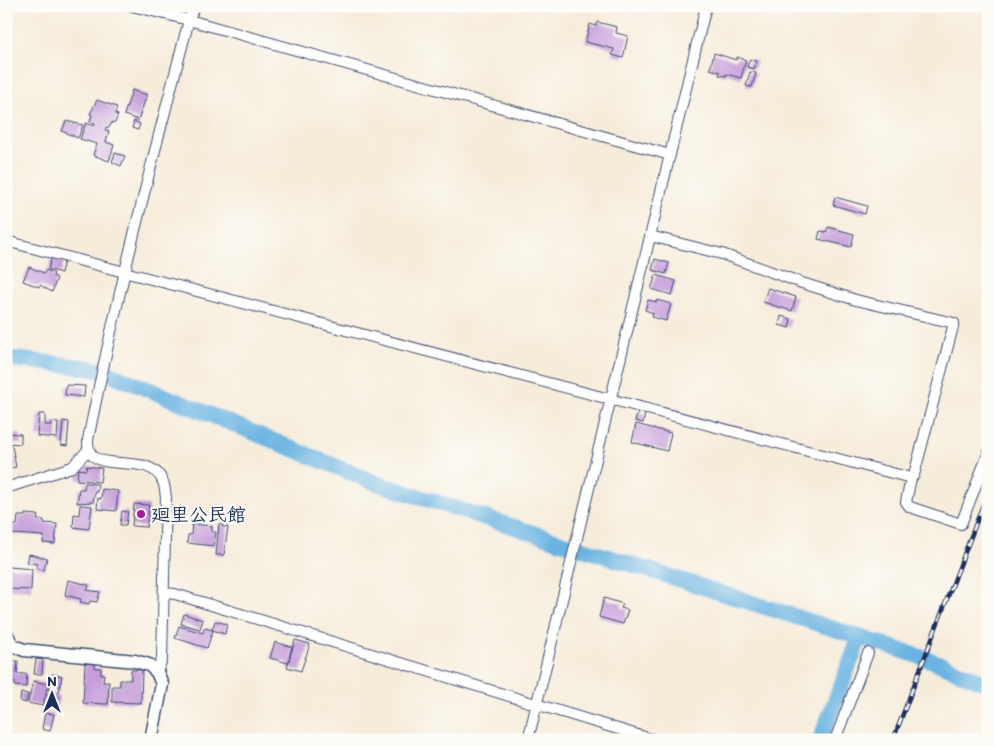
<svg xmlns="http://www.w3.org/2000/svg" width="994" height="746" viewBox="0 0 994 746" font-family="Itim,'Klee One',sans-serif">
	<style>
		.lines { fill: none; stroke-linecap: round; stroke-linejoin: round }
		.river { stroke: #69b4e2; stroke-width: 16 }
		.building { fill: #c59dda }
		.minor-casing { stroke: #3c4b71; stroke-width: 12 }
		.tertiary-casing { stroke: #3c4b71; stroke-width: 15 }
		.minor { stroke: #fff; stroke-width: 10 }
		.tertiary { stroke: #fff; stroke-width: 12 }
		.rail-casing { stroke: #1b2f5e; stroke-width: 4.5 }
		.rail { stroke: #fdfcf7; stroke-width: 2.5; stroke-dasharray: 8; stroke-linecap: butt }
		.poi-dot { fill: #b5179e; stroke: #fdfcf7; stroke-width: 2 }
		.labels { text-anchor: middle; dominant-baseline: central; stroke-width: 4; stroke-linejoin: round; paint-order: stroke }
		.poi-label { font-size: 19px; font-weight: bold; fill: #1b2f5e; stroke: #fdfcf7; text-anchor: start }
	</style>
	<rect width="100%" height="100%" fill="#fdfcf7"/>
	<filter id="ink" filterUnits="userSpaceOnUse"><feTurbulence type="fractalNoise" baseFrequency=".02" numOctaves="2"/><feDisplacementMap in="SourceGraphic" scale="10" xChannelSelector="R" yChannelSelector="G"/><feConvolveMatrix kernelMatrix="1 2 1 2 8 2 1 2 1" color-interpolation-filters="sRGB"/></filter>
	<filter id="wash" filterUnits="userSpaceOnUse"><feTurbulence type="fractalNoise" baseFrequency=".0096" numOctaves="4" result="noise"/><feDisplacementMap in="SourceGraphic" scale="20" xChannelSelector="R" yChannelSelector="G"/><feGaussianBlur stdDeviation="1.12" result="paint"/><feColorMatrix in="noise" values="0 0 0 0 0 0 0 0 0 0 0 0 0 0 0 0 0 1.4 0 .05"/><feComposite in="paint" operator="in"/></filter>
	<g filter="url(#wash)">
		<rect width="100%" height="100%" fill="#f6ecda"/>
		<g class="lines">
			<g class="river">
				<polyline points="6,358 90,368 111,374 376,483 894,648 933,661 988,684"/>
				<polyline points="820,740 860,637"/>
			</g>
		</g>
		<g id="blocks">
			<g class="building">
				<polygon points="597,22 617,27 616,33 628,36 623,58 612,55 614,49 585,42 590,24 596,26"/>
				<polygon points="714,53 736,60 737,57 746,60 741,78 726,74 726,76 719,75 720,72 710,69"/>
				<polygon points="750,59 757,61 754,69 747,67"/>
				<polygon points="750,72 756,73 752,87 746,86"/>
				<polygon points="132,90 147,95 138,120 124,115"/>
				<polygon points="97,100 117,107 115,114 118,115 115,123 112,122 109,128 106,127 105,130 109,131 106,142 114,145 109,161 93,155 97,144 80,139 86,123 94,126 95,123 90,122 92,115 90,114"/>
				<polygon points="66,121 83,125 78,138 62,131"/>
				<polygon points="134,121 140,124 138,130 132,128"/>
				<polygon points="115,153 125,156 121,166 112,162"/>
				<polygon points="835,197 867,206 865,214 833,205"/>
				<polygon points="828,227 854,234 851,247 818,239 820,231 826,232"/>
				<polygon points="52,257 64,261 61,273 48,269"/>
				<polygon points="655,259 669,263 666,274 652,270"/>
				<polygon points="29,267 44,273 46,270 54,273 53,276 57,278 52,292 40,285 39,287 23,281"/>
				<polygon points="656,275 676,281 672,295 651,289"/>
				<polygon points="768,288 796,297 792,311 763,302"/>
				<polygon points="648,300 657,302 657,300 671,304 666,321 652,317 653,313 645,310"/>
				<polygon points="781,316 791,319 789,328 779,325"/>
				<polygon points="66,385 85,386 84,397 65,395"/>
				<polygon points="638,412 645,414 643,423 635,421"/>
				<polygon points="39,414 45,414 45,425 51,425 51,422 58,423 57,438 37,436"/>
				<polygon points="63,421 69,422 67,446 61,445"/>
				<polygon points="636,424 671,433 667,451 632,442"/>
				<polygon points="6,433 21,434 21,444 6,443"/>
				<polygon points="12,446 16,467 6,469 6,447"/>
				<polygon points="87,466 102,468 100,482 77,480 78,469 86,470"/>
				<polygon points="85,483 98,484 97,492 95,491 93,502 77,503 79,489 84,489"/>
				<polygon points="102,489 118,491 116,511 97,509 98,498 101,499"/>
				<polygon points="134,504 149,505 147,527 132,526"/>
				<polygon points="80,505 92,506 89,529 73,527 74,514 79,515"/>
				<polygon points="122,511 128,512 126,525 120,525"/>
				<polygon points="25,514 38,515 37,520 44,520 44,523 57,524 55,544 43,543 44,536 12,534 13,525 17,525 18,516 25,516"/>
				<polygon points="192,524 212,526 212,532 216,532 214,546 187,543 188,535 191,535"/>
				<polygon points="219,524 223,524 222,527 228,527 224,555 216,555"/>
				<polygon points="29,554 47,558 44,570 36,568 37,564 27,562"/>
				<polygon points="9,567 32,569 31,590 8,589"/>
				<polygon points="68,580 89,585 87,590 100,592 97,602 90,601 89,604 80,602 81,599 65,595"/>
				<polygon points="604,598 623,604 621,608 628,610 623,624 599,617"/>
				<polygon points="184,614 203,620 200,629 181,624"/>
				<polygon points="215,621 227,624 225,634 212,630"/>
				<polygon points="179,626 203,633 204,628 213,630 207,648 175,638"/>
				<polygon points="295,640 310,644 301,671 287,667"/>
				<polygon points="275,642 292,647 288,663 270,658"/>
				<polygon points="36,659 43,660 42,674 34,674"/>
				<polygon points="6,661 18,661 17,674 27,674 26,687 15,686 15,682 6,681"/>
				<polygon points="85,663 95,663 95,668 101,668 101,674 104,674 103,682 109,682 108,704 83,703"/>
				<polygon points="131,670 142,670 141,703 112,702 112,686 120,686 120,680 131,680"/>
				<polygon points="52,674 62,676 59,692 49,690"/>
				<polygon points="33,681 48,684 43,706 28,703"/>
				<polygon points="21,693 28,694 26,703 20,701"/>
				<polygon points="48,693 59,696 57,707 46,705"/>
				<polygon points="45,713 54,714 50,731 42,729"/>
			</g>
		</g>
	</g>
	<g filter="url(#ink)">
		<use href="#blocks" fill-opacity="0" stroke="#3c4b71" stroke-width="1"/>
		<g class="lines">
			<g class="minor-casing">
				<g id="minor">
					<polyline points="132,6 189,20 670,155"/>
					<polyline points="650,236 722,254 802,283 856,300 954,323 914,475 911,478 906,502 910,507 961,524 988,454"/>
					<polyline points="6,241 911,478"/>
					<polyline points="6,488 72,467 89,449"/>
					<polyline points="164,593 175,594 654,740"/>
					<path d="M157,672L162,659L166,497C165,492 165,486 163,482C152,453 109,471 92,455C88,451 88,445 88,440C116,299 152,160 189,20L194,6"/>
					<polyline points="528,740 706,6"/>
					<polyline points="835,740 868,653"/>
				</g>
			</g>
			<g class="tertiary-casing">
				<polyline id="tertiary" points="6,633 12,645 24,650 135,661 149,665 157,672 162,684 151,740"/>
			</g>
			<use href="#minor" class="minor"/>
			<use href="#tertiary" class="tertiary"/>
			<g class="rail-casing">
				<polyline id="rail" points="893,740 988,492"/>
			</g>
			<use href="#rail" class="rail"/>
		</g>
	</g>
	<circle class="poi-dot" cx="141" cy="514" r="5"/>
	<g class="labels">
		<g class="poi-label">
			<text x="151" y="514">廻里公民館</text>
		</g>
	</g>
	<rect width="994" height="746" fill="none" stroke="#fdfcf7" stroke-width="25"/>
	<g transform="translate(52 694)" stroke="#fdfcf7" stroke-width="4" paint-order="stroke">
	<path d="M0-4L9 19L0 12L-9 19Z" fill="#1b2f5e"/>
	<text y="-8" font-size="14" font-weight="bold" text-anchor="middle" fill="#1b2f5e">N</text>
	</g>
</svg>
